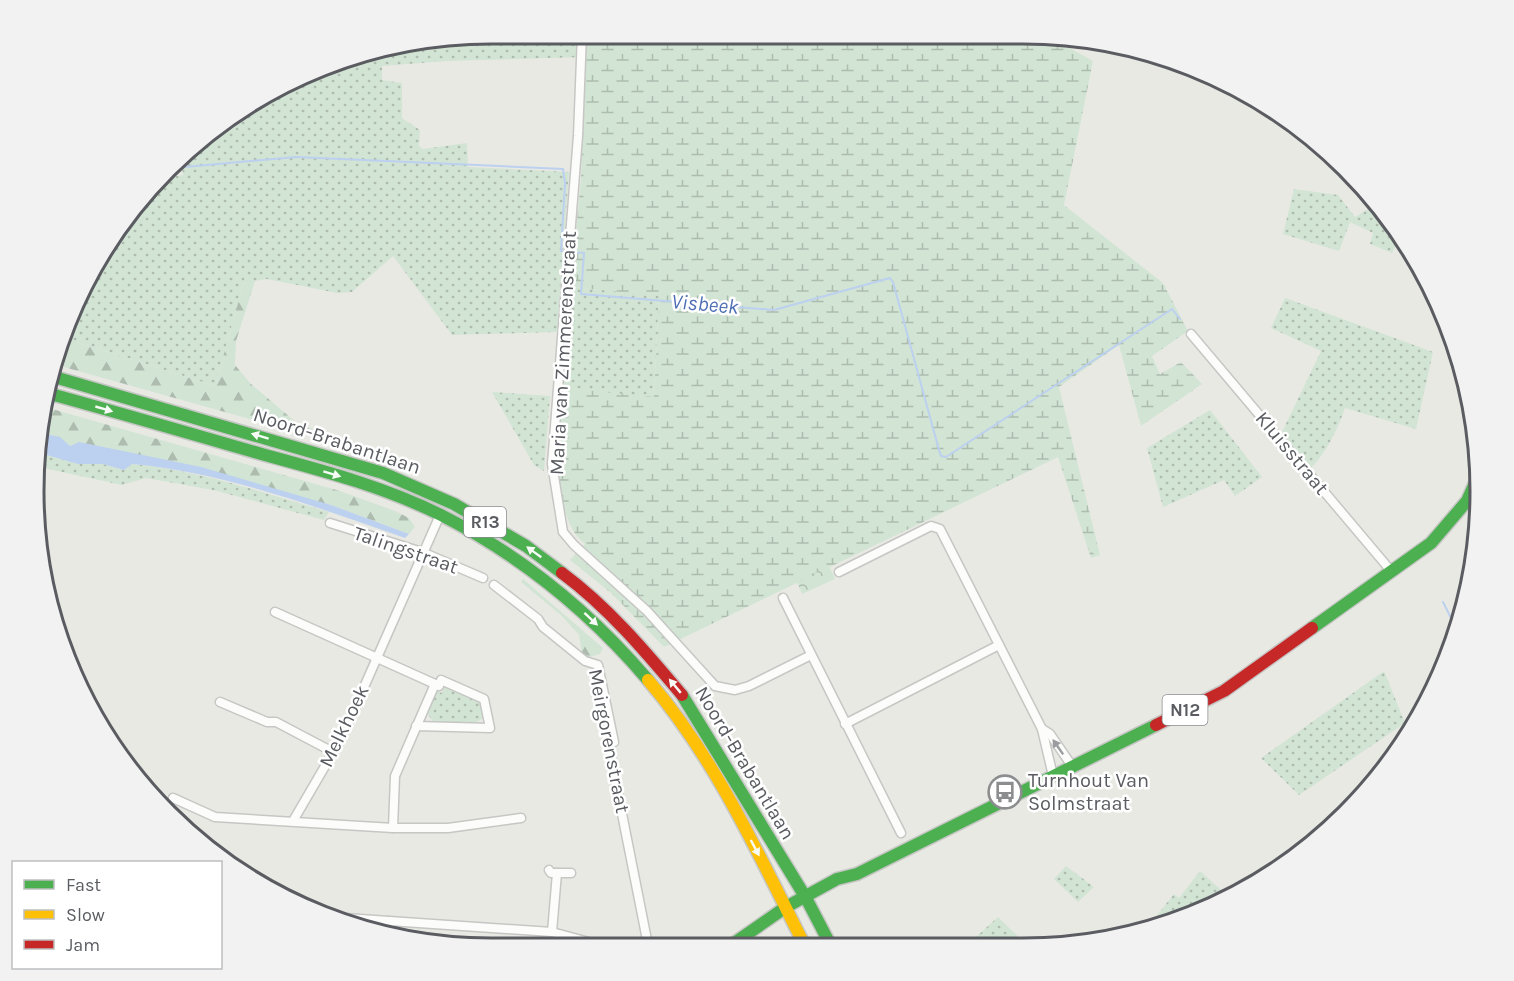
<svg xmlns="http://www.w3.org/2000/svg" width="1514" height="981" viewBox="0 0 1514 981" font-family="Karla,sans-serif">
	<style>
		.grass { fill: url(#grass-dots) }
		.forest { fill: url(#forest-firs) }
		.wetland { fill: url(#wetland-marsh) }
		.park { fill: url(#park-crowns) }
		.water { fill: #bcd0f0 }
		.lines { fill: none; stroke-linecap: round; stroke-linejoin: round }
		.stream { stroke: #bcd0f0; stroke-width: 2 }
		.street-casing { stroke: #c6c6c4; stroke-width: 11 }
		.fast-casing { stroke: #c6c6c5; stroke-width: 15 }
		.slow-casing { stroke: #c6c6c5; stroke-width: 15 }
		.jam-casing { stroke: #c6c6c5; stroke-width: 15 }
		.street { stroke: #fcfcfb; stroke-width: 8 }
		.fast { stroke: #4caf50; stroke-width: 12 }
		.slow { stroke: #ffc107; stroke-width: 12 }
		.jam { stroke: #c62828; stroke-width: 12 }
		.oneway { fill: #f6fbf6 }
		.oneway2 { fill: #9b9c9f }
		.labels { text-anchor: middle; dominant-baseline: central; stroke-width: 5; stroke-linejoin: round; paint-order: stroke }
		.shield { fill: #fff; stroke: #8c8d90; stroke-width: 1.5 }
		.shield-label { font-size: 18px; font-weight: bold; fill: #5a5c61 }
		.street-label { font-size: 20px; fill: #5a5c61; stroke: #fff }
		.poi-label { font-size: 20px; fill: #5a5c61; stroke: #fff; text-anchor: start }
		.water-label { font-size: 21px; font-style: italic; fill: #4e6fb5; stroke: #fff }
		.rim { fill: none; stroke: #5a5c61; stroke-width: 3 }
	</style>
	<defs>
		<pattern id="grass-dots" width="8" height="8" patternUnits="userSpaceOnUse" patternTransform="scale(1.5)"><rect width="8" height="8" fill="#d2e4d4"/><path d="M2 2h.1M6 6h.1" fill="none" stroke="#adbcaf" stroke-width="1.8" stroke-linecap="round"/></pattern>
		<pattern id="forest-firs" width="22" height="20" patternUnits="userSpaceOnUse" patternTransform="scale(1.5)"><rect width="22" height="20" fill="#d2e4d4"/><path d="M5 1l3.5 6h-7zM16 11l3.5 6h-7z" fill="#adbcaf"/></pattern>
		<pattern id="wetland-marsh" width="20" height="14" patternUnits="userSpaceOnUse" patternTransform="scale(1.5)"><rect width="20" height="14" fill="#d2e4d4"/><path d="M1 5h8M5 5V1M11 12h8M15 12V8" fill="none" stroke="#adbcaf"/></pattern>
		<pattern id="park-crowns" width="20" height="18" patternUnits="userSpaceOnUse" patternTransform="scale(1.5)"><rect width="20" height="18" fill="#d2e4d4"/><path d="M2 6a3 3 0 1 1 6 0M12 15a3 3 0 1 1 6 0" fill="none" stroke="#adbcaf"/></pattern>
	</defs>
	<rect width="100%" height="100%" fill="#e9e9e4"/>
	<g class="grass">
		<polygon points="491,33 587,34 585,57 447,61 382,66 382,80 402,83 402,118 420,130 419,146 423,149 467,143 468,167 569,172 557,332 452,335 393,256 352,292 337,293 267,279 255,281 245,278 215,386 61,337 127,212 164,178 183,175 182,166 176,166 236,110 344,57"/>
		<polygon points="1294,189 1338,195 1355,217 1378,203 1406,245 1395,247 1392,253 1370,244 1373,233 1350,222 1339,251 1283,234"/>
		<polygon points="571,287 659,295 654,398 563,388"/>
		<path d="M1285,298L1433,352L1416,429L1345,408C1337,430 1328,450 1311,468L1282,432L1321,351L1271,328Z"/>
		<polygon points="492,392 550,396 544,471 534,465"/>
		<polygon points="1210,410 1262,477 1235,496 1224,480 1163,507 1147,448"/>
		<path d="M36,452L78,464H103L124,470L132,464C199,470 264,493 329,512L324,520L213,490L146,478L122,485L34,466Z"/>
		<polygon points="1384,671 1405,723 1299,795 1261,758"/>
		<polygon points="445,685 480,701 483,718 472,725 434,723 427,713 436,691 442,693"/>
		<polygon points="1066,866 1094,887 1078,902 1054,879"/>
		<polygon points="1200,871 1230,898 1161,925 1154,919 1174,894 1179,898"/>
		<polygon points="998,917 1029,947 965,947"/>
	</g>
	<g class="forest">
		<polygon points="245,278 255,281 236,341 235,365 251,384 298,424 397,457 395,464 300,433 53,364 61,337 215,386"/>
		<path d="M45,407L340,491L395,511L409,518L415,527L409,534L331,505L79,442L70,446C60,437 51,432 39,438Z"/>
		<polygon points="523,579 603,648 600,654 583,659 579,635 562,616 521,582"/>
	</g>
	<path class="wetland" d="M587,34L1050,37L1093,61L1064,205L1163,283L1188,331L1152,356L1160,374L1181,362L1202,384L1141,426L1119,345L1059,387L1100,555L1091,558L1058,457L664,647L611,593L570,560L585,544C549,517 560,428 563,388L654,397L659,296L571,287L581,178Z"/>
	<polygon class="park" points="829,566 835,579 802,594 797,582"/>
	<path class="water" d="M45,434L60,437L70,446L79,442L201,467L331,505L409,534L405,538C319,508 223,472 132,464L124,470L103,464H78L36,452L38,438Z"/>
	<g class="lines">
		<g class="stream">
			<polyline points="174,168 296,157 563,169 565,183 561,251 567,252"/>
			<polyline points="572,252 584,253 581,294 774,310 890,278 893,282 939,450 941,456 946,457 1172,309 1180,319"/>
			<polyline points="1443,602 1451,618 1456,639"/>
		</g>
		<g class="street-casing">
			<g id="street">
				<polyline points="582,34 578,136 552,464 563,532 574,545 647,611 715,686 735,690 749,686 811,655"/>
				<polyline points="1191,334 1392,572"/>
				<polyline points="330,523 422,552 483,578"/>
				<polyline points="839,572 931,526 940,529 1042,729 1053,776"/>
				<polyline points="494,585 538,619 543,627 585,661 598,665 614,742 608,743 648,945"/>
				<polyline points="783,598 901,833"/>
				<polyline points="275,612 435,684"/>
				<polyline points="220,702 267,722 276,722 333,752"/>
				<polyline points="845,724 999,645"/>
				<polyline points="416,726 490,728 484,699 441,680 439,686 435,684"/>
				<polyline points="1042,729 1050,734 1072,766"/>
				<polyline points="173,798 215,817 393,828 448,828 521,818"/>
				<polyline points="293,821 342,737 440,515"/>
				<polyline points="393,828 395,776 435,684"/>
				<polyline points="549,870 551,873 557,873"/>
				<polyline points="331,917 552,932 600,945"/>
				<polyline points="388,921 392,934"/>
				<polyline points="552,932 557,873 571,873"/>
			</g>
		</g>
		<g class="fast-casing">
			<g id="fast">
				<polyline points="51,376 383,473 454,504 526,546 562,573"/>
				<path d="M47,393C120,413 192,434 265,455C324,471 385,487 441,515C520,555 591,613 648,680"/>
				<polyline points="1312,628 1431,543 1467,501 1480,472"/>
				<polyline points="682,695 806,898 831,946"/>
				<polyline points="786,907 837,879 857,874 1156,725"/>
				<polyline points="730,946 786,907"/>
			</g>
		</g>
		<g class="slow-casing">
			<path id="slow" d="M648,680C716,759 758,854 805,946"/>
		</g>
		<g class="jam-casing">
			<g id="jam">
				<path d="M562,573C608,607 645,651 682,695"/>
				<polyline points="1156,725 1224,691 1312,628"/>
			</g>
		</g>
		<use href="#street" class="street"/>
		<use href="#fast" class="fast"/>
		<use href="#slow" class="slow"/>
		<use href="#jam" class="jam"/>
	</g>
	<defs><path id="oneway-solid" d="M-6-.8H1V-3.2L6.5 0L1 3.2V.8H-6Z" transform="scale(1.5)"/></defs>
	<g class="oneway">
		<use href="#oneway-solid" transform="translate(104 409) rotate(16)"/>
		<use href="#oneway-solid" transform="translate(260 436) rotate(-163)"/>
		<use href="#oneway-solid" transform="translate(332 474) rotate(17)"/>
		<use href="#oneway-solid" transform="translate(534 552) rotate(-144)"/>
		<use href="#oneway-solid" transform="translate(591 619) rotate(43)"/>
		<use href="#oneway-solid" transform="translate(675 686) rotate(-130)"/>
		<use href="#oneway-solid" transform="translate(755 848) rotate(62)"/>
	</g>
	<use class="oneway2" href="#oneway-solid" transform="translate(1058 747) rotate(-125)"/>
	<defs>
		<g id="bus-ring" transform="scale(1.725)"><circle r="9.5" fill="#fff" stroke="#8c8d8f" stroke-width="1.5"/><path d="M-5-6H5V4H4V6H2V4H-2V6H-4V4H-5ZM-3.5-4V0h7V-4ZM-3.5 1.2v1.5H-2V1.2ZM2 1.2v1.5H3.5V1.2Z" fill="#8c8d8f"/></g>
	</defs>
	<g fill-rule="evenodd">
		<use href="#bus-ring" x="1005" y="792"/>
	</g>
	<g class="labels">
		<g class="shield">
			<rect x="464" y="507" width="42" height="30" rx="4.5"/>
			<rect x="1162.5" y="695" width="45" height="30" rx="4.5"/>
		</g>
		<g class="shield-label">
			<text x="485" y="522">R13</text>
			<text x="1185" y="710">N12</text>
		</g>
		<g class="street-label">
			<text transform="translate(563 353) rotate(-87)">Maria van Zimmerenstraat</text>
			<text transform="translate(337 441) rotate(18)">Noord-Brabantlaan</text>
			<text transform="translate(1292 453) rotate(50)">Kluisstraat</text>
			<text transform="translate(406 550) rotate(19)">Talingstraat</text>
			<text transform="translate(344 726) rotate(-64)">Melkhoek</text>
			<text transform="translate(609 741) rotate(79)">Meirgorenstraat</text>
			<text transform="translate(745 763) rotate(59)">Noord-Brabantlaan</text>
		</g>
		<g class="poi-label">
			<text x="1028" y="780">Turnhout Van<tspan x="1028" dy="23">Solmstraat</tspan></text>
		</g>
		<g class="water-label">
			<text transform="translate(705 304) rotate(5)">Visbeek</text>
		</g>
	</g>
	<path d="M0 0H1514V981H0ZM491 44H1023A447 447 0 0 1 1470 491V491A447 447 0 0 1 1023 938H491A447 447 0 0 1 44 491V491A447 447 0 0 1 491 44Z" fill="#f2f2f2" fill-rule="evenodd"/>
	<path class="rim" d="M491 44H1023A447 447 0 0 1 1470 491V491A447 447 0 0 1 1023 938H491A447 447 0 0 1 44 491V491A447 447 0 0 1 491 44Z"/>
	<rect x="12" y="861" width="210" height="108" fill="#ffffff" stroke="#bdbec0" stroke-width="1.5"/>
	<rect x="24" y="880" width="30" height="9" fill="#4caf50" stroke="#bdbec0" stroke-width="1.5"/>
	<text x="66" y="891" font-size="18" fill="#5a5c61">Fast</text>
	<rect x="24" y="910" width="30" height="9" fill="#ffc107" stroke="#bdbec0" stroke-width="1.5"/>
	<text x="66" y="921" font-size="18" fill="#5a5c61">Slow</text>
	<rect x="24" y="940" width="30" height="9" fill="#c62828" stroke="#bdbec0" stroke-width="1.5"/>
	<text x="66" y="951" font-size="18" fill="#5a5c61">Jam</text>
</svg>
